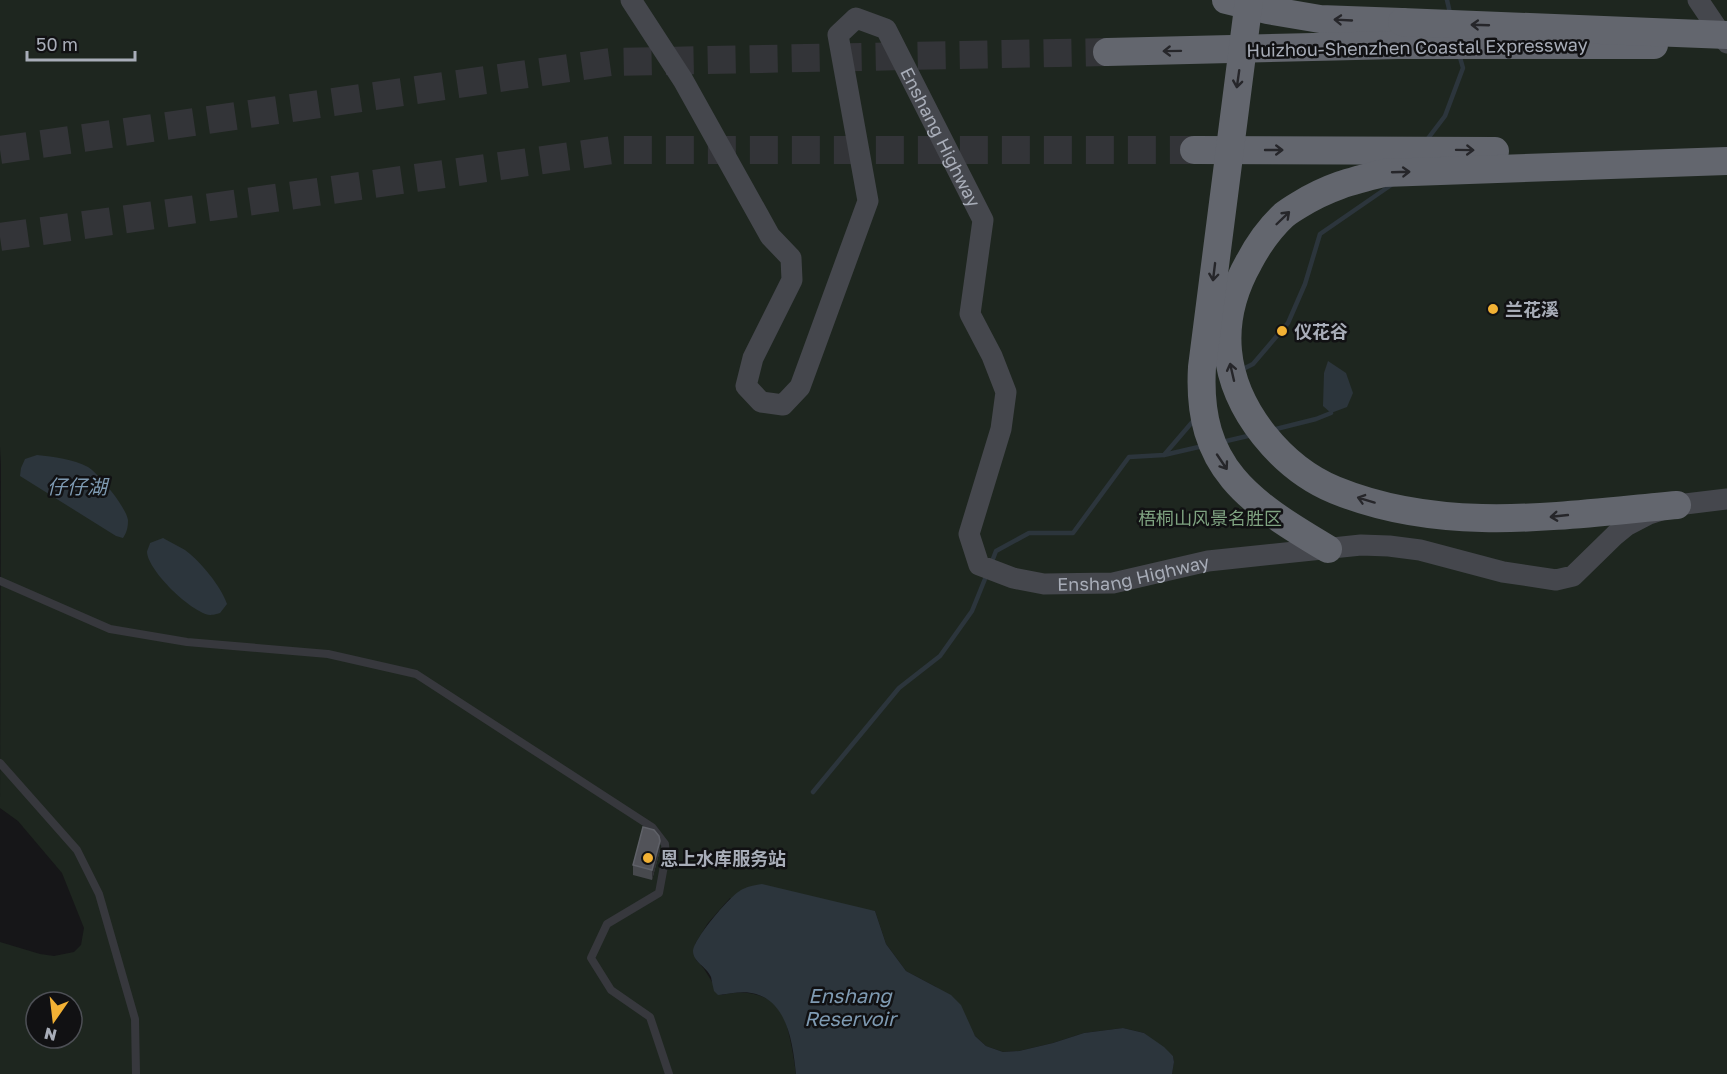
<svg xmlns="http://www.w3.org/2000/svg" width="1727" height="1074" viewBox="0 0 1727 1074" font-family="'Golos Text','Noto Sans SC',sans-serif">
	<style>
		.green { fill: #1e261f; fill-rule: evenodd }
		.water { fill: #2c353c }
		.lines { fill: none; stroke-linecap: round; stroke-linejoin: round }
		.stream { stroke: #2c353c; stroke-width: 4.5 }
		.highway-tunnel { stroke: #333438; stroke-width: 28; stroke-dasharray: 28 14; stroke-linecap: butt }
		.lane { stroke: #37383d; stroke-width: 8 }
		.secondary { stroke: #45474d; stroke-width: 21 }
		.highway { stroke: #63666e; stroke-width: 28 }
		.highway-bridge { stroke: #63666e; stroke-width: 28 }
		.wall { fill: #47494d }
		.shaded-wall { fill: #2f3033 }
		.building { fill: #525359; stroke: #5f6168; stroke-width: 1.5 }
		.oneway { stroke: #26262a }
		.poi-dot { fill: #f2b134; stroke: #111113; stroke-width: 2 }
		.labels { text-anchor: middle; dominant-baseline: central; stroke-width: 5; stroke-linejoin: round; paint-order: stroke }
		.street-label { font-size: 18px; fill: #a8adb8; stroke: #111113 }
		.poi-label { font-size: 18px; font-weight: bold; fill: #a8adb8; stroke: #111113; text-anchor: start }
		.park-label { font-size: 18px; fill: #7fa381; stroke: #111113 }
		.water-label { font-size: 20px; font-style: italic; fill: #7f9bb3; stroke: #111113 }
	</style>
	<rect width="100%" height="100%" fill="#161618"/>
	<path class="green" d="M0,0H1727V1074H1172L1174,1061L1173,1056L1144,1033L1123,1028L1084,1033L1053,1043L1019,1051L1003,1052L986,1046L975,1036L936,987L906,971L886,944L875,911L730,898L708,923L695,944L696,960C709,972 710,983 722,995C743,989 770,993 782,1013C789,1027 794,1058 796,1074H0V942L40,954L54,956L74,952L81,945L84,928L62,873L18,821L0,808L1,465L0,447ZM36,1002H72V1038H36Z"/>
	<g class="water">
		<polygon points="1328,361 1346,373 1353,393 1347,407 1331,413 1323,406 1324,373"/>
		<path d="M37,455C54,457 73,459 88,467C99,474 126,507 128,520C128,527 127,532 123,538L116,536L20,476L21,468L25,459Z"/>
		<path d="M163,538C170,542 178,546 185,550C200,561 221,586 227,604L220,613C218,614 211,615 210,615C192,613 148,571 147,552C147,551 150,544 150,543Z"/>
		<path d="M762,884L875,911L886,944L906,971L951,995L961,1005L975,1036L986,1046L1003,1052L1019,1051L1053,1043L1084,1033L1123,1028L1144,1033L1164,1047L1173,1056L1174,1062L1172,1074H796C793,1045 788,1003 756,994C743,990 731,994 718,995L714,991C713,987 712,982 711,977C707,967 693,962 693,951C694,938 732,893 743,889C749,886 756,885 762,884Z"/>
	</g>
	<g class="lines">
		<g class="stream">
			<polyline points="1447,0 1450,13"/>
			<polyline points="1426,141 1445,116 1463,68 1459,54"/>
			<polyline points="1241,370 1253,364 1288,323 1305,284 1320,234 1394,183"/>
			<polyline points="1272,430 1316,419 1331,413"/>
			<polyline points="1222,442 1252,435"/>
			<polyline points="1164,455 1203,446"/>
			<polyline points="991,564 996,551 1029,533 1073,533 1129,457 1164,455 1194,420"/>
			<polyline points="813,792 899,688 940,656 972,611 987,574"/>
		</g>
		<g class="highway-tunnel">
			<polyline points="0,150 610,62 1107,52"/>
			<polyline points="0,237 613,150 1194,150"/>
		</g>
		<g class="lane">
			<polyline points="0,581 110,629 187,642 328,654 416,674 652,827 665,844 666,855 659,893 607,924 591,958 611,990 650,1017 669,1074"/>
			<polyline points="0,763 77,850 99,894 135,1019 136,1074"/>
		</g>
		<g class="secondary">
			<path id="s1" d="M631,0L683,80L770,236L791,258L792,280L753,358L746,386L761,402L783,405L800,387L868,201L838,35L856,18L886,29L983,220L970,314L992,356L1006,392L1001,429L969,534L979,565L1013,578L1044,584L1113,583L1208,561L1361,545L1389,546L1420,550L1503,572L1556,580L1573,576L1615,535L1626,526L1649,514L1677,505L1727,499"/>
			<polyline points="1698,0 1727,43"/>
		</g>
		<g class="highway">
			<polyline points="1226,0 1267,10 1320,19 1402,22"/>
			<polyline points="1107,52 1398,45 1654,45"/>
			<polyline points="1194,150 1495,151"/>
			<path d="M1677,505C1563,515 1445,535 1335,490C1306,478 1284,460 1264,435C1222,382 1215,322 1249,262C1258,245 1270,228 1284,215C1289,211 1294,208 1299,205C1328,187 1351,181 1384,173L1727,161"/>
		</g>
		<g class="highway-bridge">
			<path d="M1249,0L1202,367C1196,468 1249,502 1328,549"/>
			<polyline points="1402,22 1727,35"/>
		</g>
	</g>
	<polygon class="wall" points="660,850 652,880 633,875 633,865"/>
	<polygon class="shaded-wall" points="660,841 660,850 652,880 652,870"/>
	<polygon class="building" points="643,827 654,830 659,836 660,841 652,870 633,865"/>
	<defs><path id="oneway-shaft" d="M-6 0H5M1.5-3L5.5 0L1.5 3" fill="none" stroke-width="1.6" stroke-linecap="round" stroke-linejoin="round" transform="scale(1.5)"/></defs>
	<g class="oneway">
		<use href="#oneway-shaft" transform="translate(1343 20) rotate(-177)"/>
		<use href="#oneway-shaft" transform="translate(1480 25) rotate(-178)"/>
		<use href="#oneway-shaft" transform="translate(1172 51) rotate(179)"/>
		<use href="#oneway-shaft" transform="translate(1238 79) rotate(98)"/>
		<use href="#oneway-shaft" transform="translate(1274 150)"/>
		<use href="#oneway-shaft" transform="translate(1465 150) rotate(1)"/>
		<use href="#oneway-shaft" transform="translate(1401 172) rotate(-2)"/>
		<use href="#oneway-shaft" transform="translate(1283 218) rotate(-44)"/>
		<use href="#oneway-shaft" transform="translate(1214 272) rotate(97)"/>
		<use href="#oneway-shaft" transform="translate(1232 372) rotate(-103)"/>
		<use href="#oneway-shaft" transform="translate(1222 462) rotate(56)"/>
		<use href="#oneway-shaft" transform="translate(1366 500) rotate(-163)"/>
		<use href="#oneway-shaft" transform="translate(1559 516) rotate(174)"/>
	</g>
	<g class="poi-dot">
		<circle cx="1493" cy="309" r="6"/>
		<circle cx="1282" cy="331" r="6"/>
		<circle cx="648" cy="858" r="6"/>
	</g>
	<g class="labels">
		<g class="street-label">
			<text transform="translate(1417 47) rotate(-1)">Huizhou-Shenzhen Coastal Expressway</text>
			<text stroke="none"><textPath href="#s1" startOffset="1056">Enshang Highway</textPath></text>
			<text stroke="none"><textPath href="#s1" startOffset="1668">Enshang Highway</textPath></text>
		</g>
		<g class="poi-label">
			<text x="1505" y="309">兰花溪</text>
			<text x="1294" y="331">仪花谷</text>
			<text x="660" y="858">恩上水库服务站</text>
		</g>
		<g class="park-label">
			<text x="1210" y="518">梧桐山风景名胜区</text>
		</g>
		<g class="water-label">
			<text x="77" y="486">仔仔湖</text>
			<text x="850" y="995">Enshang<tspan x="850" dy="23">Reservoir</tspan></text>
		</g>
	</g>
	<g transform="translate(54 1020) rotate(194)"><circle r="28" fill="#111113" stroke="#4d4f55" stroke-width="1.5"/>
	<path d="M0-4.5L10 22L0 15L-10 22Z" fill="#f2b134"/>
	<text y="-9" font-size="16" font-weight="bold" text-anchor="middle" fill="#a8adb8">N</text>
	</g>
	<path d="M27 51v9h108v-9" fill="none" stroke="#a8adb8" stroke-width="3"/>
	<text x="36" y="51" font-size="18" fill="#a8adb8" stroke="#111113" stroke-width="4.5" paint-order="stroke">50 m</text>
</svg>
